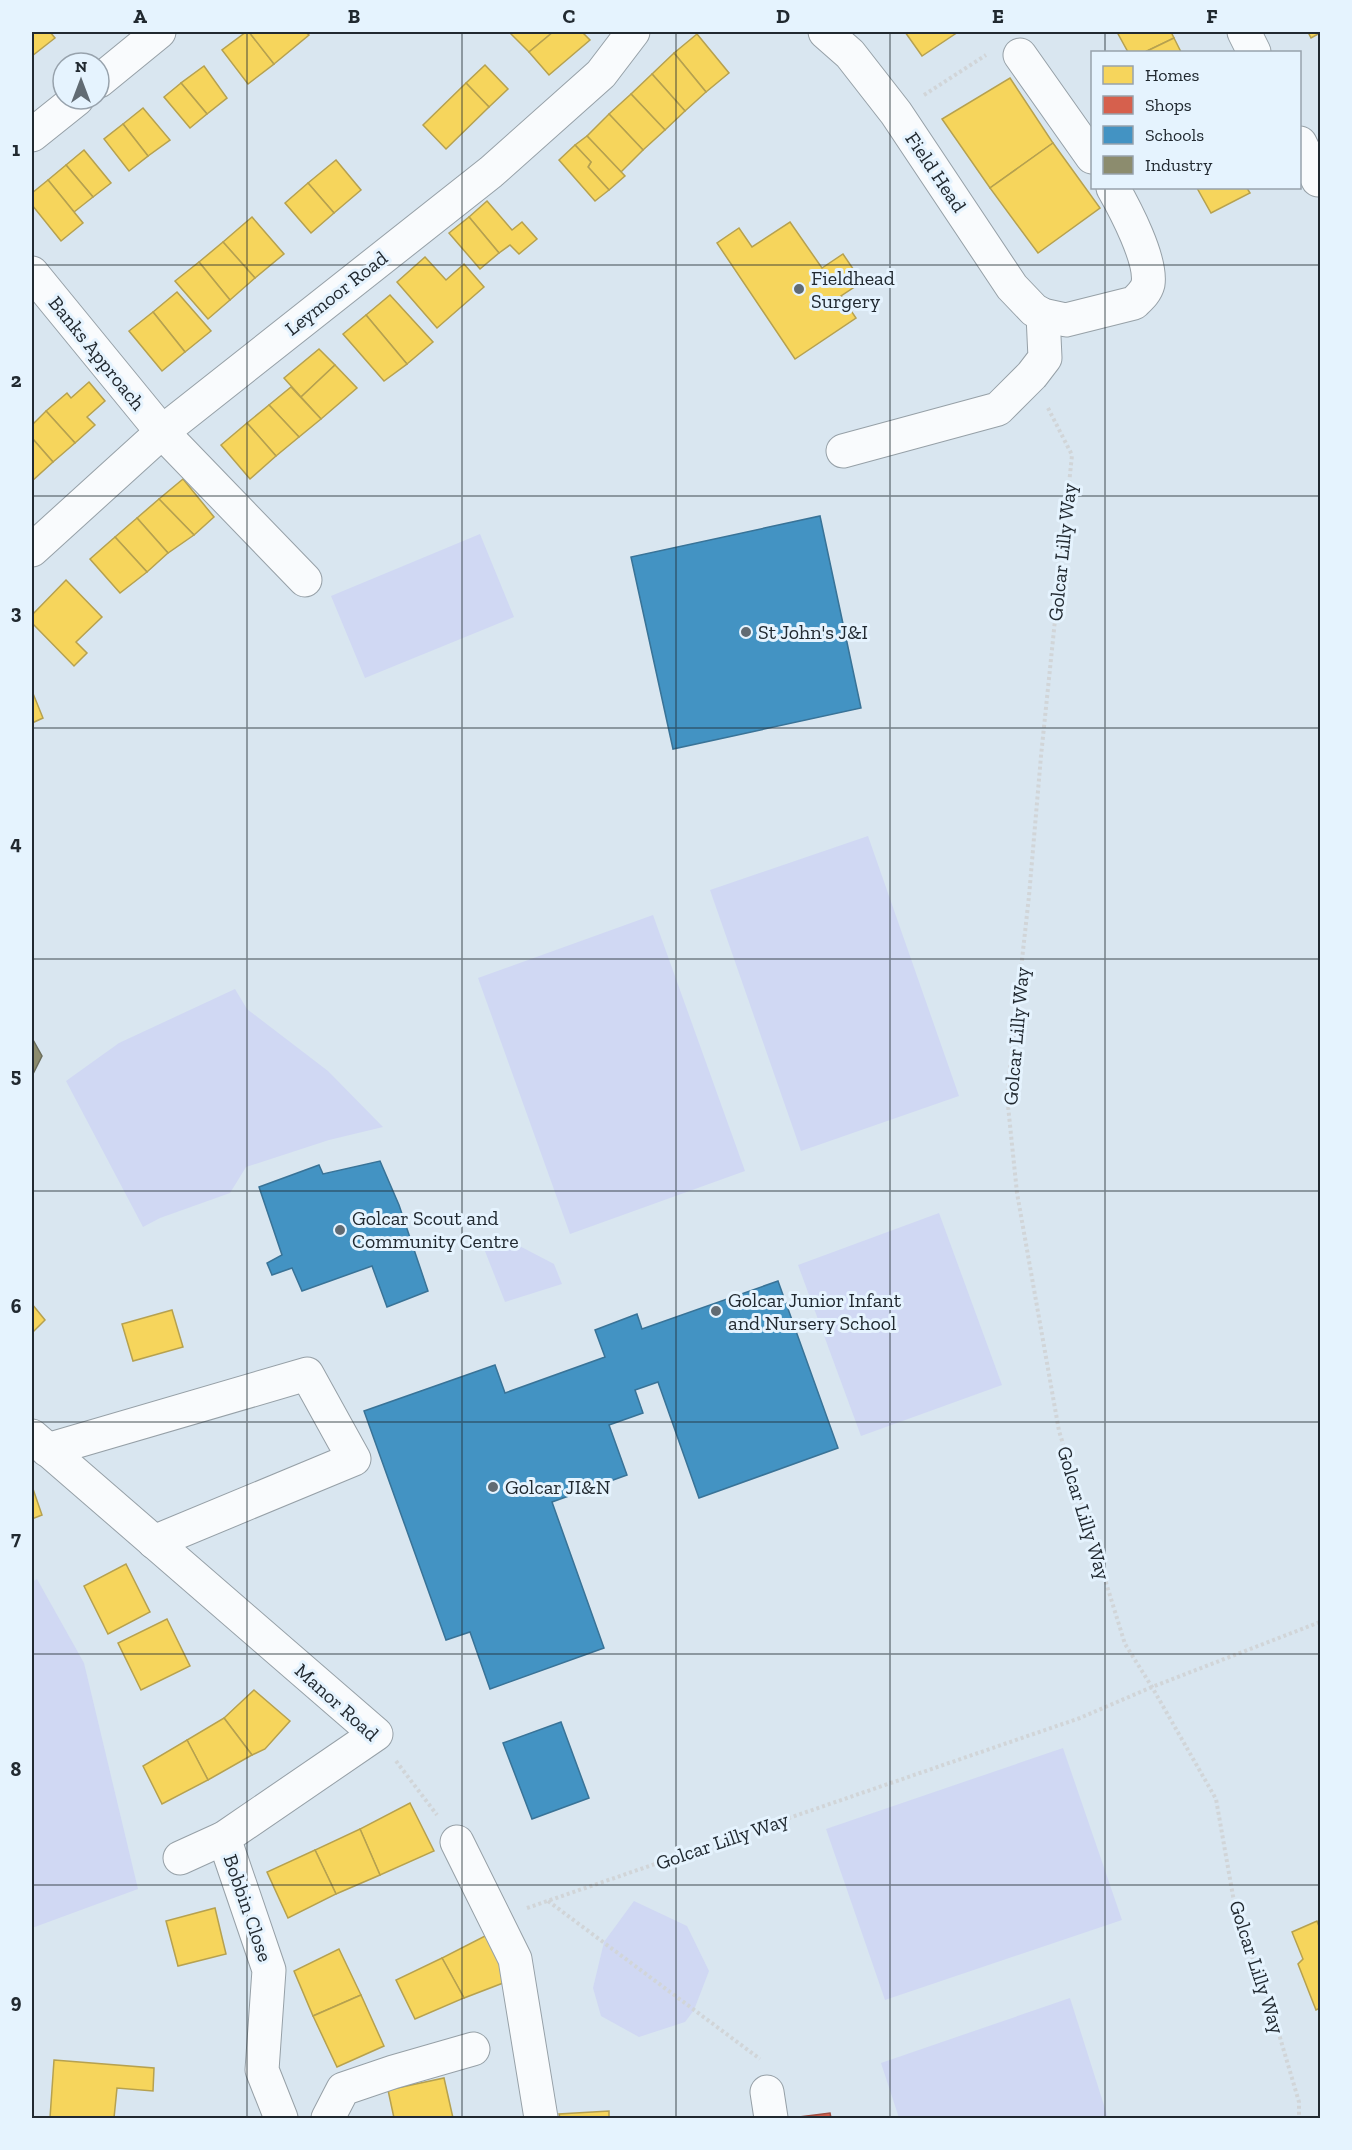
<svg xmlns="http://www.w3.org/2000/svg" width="1352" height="2150" viewBox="0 0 1352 2150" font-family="'Zilla Slab',serif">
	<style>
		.green { fill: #d0d8f3 }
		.homes { fill: #f6d55c; stroke: #b6a14f; stroke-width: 1.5 }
		.shops { fill: #d6604d; stroke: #a05044; stroke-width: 1.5 }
		.schools { fill: #4393c3; stroke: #397397; stroke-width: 1.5 }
		.industry { fill: #8c8c6e; stroke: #6c6e5b; stroke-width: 1.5 }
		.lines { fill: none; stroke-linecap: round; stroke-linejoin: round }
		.minor-casing { stroke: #96a0a7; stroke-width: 35 }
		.path { stroke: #d1d5d8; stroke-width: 4; stroke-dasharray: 3 3; stroke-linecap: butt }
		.minor { stroke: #f9fbfd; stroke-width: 33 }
		.grid { fill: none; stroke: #212930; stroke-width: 1.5; stroke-opacity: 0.55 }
		.poi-dot { fill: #616b73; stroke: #e5f3fe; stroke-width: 2 }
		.labels { text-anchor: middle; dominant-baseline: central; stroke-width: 6; stroke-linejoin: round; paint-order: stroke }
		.street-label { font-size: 20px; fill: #212930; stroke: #e5f3fe }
		.poi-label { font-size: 20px; fill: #212930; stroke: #e5f3fe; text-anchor: start }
		.neatline { fill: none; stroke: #212930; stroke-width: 2 }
		.grid-label { font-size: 20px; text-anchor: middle; font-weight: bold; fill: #212930 }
	</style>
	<rect width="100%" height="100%" fill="#d9e6f0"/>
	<g class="green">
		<polygon points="480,534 514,617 365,678 331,596"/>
		<polygon points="868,836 959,1096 801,1151 710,890"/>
		<polygon points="653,915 745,1171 570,1234 478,978"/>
		<polygon points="235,989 247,1009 328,1071 383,1127 329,1140 246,1167 230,1193 160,1218 143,1227 66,1081 119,1043"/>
		<polygon points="939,1213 1002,1385 861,1436 798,1265"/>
		<polygon points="479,1236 504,1238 554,1264 562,1284 505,1302"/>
		<polygon points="37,1579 84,1663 138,1889 32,1928 32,1582"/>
		<polygon points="1063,1748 1122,1920 885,2000 826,1829"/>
		<polygon points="634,1901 687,1926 709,1971 694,2010 685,2022 639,2037 601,2016 593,1988 604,1942"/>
		<polygon points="1070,1998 1108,2118 899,2118 881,2063"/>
	</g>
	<g class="homes">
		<polygon points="32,32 50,32 55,38 32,56"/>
		<polygon points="246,32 249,32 274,64 248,84 222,50"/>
		<polygon points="249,32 305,32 309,35 274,64"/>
		<polygon points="509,32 553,32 529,52"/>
		<polygon points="553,32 582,32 590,40 549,75 529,52"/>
		<polygon points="905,32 958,32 922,56"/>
		<polygon points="1117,32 1171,32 1174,38 1145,52 1128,52"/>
		<polygon points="1308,32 1320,32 1320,33 1311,38"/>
		<polygon points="697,34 729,73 706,92 674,53"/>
		<polygon points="1174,38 1181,52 1145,52"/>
		<polygon points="674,53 706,92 685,111 652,74"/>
		<polygon points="485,65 508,89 489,107 466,83"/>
		<polygon points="204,66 227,98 207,114 181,83"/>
		<polygon points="652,74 685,111 665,130 631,94"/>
		<polygon points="1010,78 1053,143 990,188 942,119"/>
		<polygon points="181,83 207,114 190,128 164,97"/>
		<polygon points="466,83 489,107 446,149 423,125"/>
		<polygon points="631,94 665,130 643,150 609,114"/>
		<polygon points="143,108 170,140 148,156 123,124"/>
		<polygon points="609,114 643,150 621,172 587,136"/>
		<polygon points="123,124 148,156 129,171 104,139"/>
		<polygon points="587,136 625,176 609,190 588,167 591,162 575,145"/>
		<polygon points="1053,143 1100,208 1038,253 990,188"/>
		<polygon points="575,145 591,162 588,167 609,190 595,201 559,160"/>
		<polygon points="84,150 111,183 93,197 66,165"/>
		<polygon points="336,160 361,190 334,213 308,183"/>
		<polygon points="66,165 93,197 74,212 48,180"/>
		<polygon points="48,180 83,223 61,241 32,205 32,193"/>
		<polygon points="308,183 334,213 311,233 285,203"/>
		<polygon points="1197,188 1247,188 1250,193 1211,213"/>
		<polygon points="487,201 512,230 522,222 537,239 519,254 510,245 499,253 469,217"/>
		<polygon points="252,217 284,254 255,278 223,242"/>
		<polygon points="469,217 499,253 480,269 449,233"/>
		<polygon points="790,222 822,268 843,254 862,282 841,296 856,318 795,359 717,243 739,228 752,247"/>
		<polygon points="223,242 255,278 230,300 199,262"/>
		<polygon points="425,257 446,280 464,264 484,287 437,328 397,282"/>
		<polygon points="199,262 230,300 208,319 175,281"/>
		<polygon points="177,292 211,331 185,352 153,312"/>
		<polygon points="390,295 433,342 407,364 366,315"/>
		<polygon points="153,312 185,352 162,371 129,331"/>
		<polygon points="366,315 407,364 384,381 343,334"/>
		<polygon points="319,349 335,365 301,397 284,378"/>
		<polygon points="335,365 357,388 321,419 301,397"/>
		<polygon points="89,382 105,401 87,417 95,425 75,443 46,411 67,393 71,398"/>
		<polygon points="291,387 321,419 299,437 269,405"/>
		<polygon points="269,405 299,437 276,456 247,423"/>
		<polygon points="46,411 75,443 53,462 32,438 32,425"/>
		<polygon points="247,423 276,456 250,479 221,445"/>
		<polygon points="32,438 53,462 32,481"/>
		<polygon points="183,479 214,517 194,535 159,499"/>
		<polygon points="159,499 194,535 168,553 137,518"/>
		<polygon points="137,518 168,553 147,572 115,537"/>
		<polygon points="115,537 147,572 120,593 90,559"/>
		<polygon points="66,580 102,617 76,642 87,653 74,666 32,623 32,615"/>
		<polygon points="32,691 43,718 32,723"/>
		<polygon points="32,1304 45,1320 32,1333"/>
		<polygon points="172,1310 183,1347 133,1361 122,1324"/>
		<polygon points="32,1486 42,1515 32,1519"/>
		<polygon points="126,1564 150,1612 108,1634 84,1586"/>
		<polygon points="167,1619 190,1666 141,1690 118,1643"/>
		<polygon points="254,1690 290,1721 265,1749 252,1755 224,1718"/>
		<polygon points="224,1718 252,1755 208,1780 187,1740"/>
		<polygon points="187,1740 208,1780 162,1804 143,1766"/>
		<polygon points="410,1803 434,1851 380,1875 360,1829"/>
		<polygon points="360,1829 380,1875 336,1894 315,1850"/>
		<polygon points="315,1850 336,1894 288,1918 267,1872"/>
		<polygon points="215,1908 226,1954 178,1966 166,1921"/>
		<polygon points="1317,1921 1320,1929 1320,2008 1316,2010 1298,1964 1303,1959 1292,1932"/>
		<polygon points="487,1935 511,1980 464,1998 442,1958"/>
		<polygon points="339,1949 361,1995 313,2016 294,1971"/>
		<polygon points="442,1958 464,1998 415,2019 396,1980"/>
		<polygon points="361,1995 384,2046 337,2067 313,2016"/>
		<polygon points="54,2060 154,2068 153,2091 117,2088 114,2118 50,2118"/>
		<polygon points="444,2078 453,2118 394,2118 388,2090"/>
		<polygon points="609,2111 609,2118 560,2118 559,2114"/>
	</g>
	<polygon class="shops" points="830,2113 831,2118 791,2118"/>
	<g class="schools">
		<polygon points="820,516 861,708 673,749 631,557"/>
		<polygon points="380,1161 399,1205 428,1291 387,1307 372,1266 302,1291 292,1268 272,1275 267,1263 282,1255 259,1187 319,1165 323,1174"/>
		<polygon points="778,1281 838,1448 699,1498 658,1382 635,1390 643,1413 609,1425 627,1475 552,1502 604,1648 490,1689 470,1632 446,1640 364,1411 495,1365 505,1393 605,1357 595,1330 637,1314 642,1329"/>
		<polygon points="561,1722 589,1798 532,1819 503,1743"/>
	</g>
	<polygon class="industry" points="32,1038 42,1056 32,1076"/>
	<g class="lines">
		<g class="minor-casing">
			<g id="minor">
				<path d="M825,32L850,54L896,113L1012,287L1034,310L1043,315L1066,320L1134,303C1140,297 1146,292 1148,284C1152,260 1125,209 1113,188"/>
				<polyline points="1244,32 1254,52"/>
				<polyline points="1020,55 1092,157"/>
				<polyline points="99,81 159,32"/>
				<polyline points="32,135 77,99"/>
				<polyline points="1300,143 1318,180"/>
				<polyline points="32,273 162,432 305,580"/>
				<polyline points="843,451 998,409 1032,375 1045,358 1043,315"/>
				<polyline points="32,550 162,432 491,172 601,74 633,32"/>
				<polyline points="32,1436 376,1734 224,1838 180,1858"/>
				<polyline points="47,1450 307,1374 354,1459 154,1542"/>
				<polyline points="224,1838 269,1970 262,2070 281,2118"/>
				<polyline points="457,1842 515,1959 541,2118"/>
				<polyline points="767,2092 771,2118"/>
				<polyline points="328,2118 343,2089 393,2072 473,2049"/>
			</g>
		</g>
		<g class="path">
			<polyline points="924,95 986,55"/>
			<polyline points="1048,408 1072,455 1041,756 1029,896 1007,1096 1017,1193 1059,1431 1125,1644 1152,1687 1216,1799 1237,1919 1276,2024 1299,2102 1299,2118"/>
			<polyline points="396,1761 437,1815"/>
			<polyline points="548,1901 760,2059"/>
			<polyline points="527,1908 1080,1718 1152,1687 1320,1622"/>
		</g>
		<use href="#minor" class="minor"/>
	</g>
	<path class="grid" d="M247,32V2118M462,32V2118M676,32V2118M890,32V2118M1105,32V52M1105,188V2118M32,265H1320M32,496H1320M32,728H1320M32,959H1320M32,1191H1320M32,1422H1320M32,1654H1320M32,1885H1320"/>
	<g class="poi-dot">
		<circle cx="799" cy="289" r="6"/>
		<circle cx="746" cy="632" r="6"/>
		<circle cx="340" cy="1230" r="6"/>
		<circle cx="716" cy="1311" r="6"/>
		<circle cx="493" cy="1487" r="6"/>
	</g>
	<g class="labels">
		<g class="street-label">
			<text transform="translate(936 172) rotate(56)">Field Head</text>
			<text transform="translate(336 293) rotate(-38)">Leymoor Road</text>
			<text transform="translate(97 353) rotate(51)">Banks Approach</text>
			<text transform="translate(1062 552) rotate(-84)">Golcar Lilly Way</text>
			<text transform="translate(1016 1036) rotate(-85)">Golcar Lilly Way</text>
			<text transform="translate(1084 1513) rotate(73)">Golcar Lilly Way</text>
			<text transform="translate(337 1702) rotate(42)">Manor Road</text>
			<text transform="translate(722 1841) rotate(-19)">Golcar Lilly Way</text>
			<text transform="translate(248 1908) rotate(71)">Bobbin Close</text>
			<text transform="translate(1257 1967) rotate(72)">Golcar Lilly Way</text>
		</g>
		<g class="poi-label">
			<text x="811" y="278">Fieldhead<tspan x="811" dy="23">Surgery</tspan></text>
			<text x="758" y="632">St John's J&amp;I</text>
			<text x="352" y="1218">Golcar Scout and<tspan x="352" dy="23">Community Centre</tspan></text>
			<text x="728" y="1300">Golcar Junior Infant<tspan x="728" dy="23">and Nursery School</tspan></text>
			<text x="505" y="1487">Golcar JI&amp;N</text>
		</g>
	</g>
	<rect width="1352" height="2150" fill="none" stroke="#e5f3fe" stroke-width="66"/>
	<rect x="1091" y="51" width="210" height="138" fill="#e5f3fe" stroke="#97a2ac" stroke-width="1.5"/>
	<rect x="1103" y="66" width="30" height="18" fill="#f6d55c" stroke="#97a2ac" stroke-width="1.5"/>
	<text x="1145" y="81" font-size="18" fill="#212930">Homes</text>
	<rect x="1103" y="96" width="30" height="18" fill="#d6604d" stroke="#97a2ac" stroke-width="1.5"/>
	<text x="1145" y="111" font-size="18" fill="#212930">Shops</text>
	<rect x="1103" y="126" width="30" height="18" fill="#4393c3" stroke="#97a2ac" stroke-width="1.5"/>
	<text x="1145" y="141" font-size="18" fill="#212930">Schools</text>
	<rect x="1103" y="156" width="30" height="18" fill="#8c8c6e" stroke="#97a2ac" stroke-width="1.5"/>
	<text x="1145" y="171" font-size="18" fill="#212930">Industry</text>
	<g transform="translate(81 81)"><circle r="28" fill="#e5f3fe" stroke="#97a2ac" stroke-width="1.5"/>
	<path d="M0-4.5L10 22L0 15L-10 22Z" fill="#616b73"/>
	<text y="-9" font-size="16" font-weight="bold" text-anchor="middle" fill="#212930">N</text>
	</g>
	<rect x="33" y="33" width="1286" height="2084" class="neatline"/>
	<g class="grid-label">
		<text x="140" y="23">A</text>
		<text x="354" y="23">B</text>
		<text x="569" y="23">C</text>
		<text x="783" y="23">D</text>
		<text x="998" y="23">E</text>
		<text x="1212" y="23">F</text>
		<text x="16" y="156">1</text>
		<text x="16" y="387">2</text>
		<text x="16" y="619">3</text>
		<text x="16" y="850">4</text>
		<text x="16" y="1082">5</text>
		<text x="16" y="1313">6</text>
		<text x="16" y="1545">7</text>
		<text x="16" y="1776">8</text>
		<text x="16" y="2008">9</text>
	</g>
</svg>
